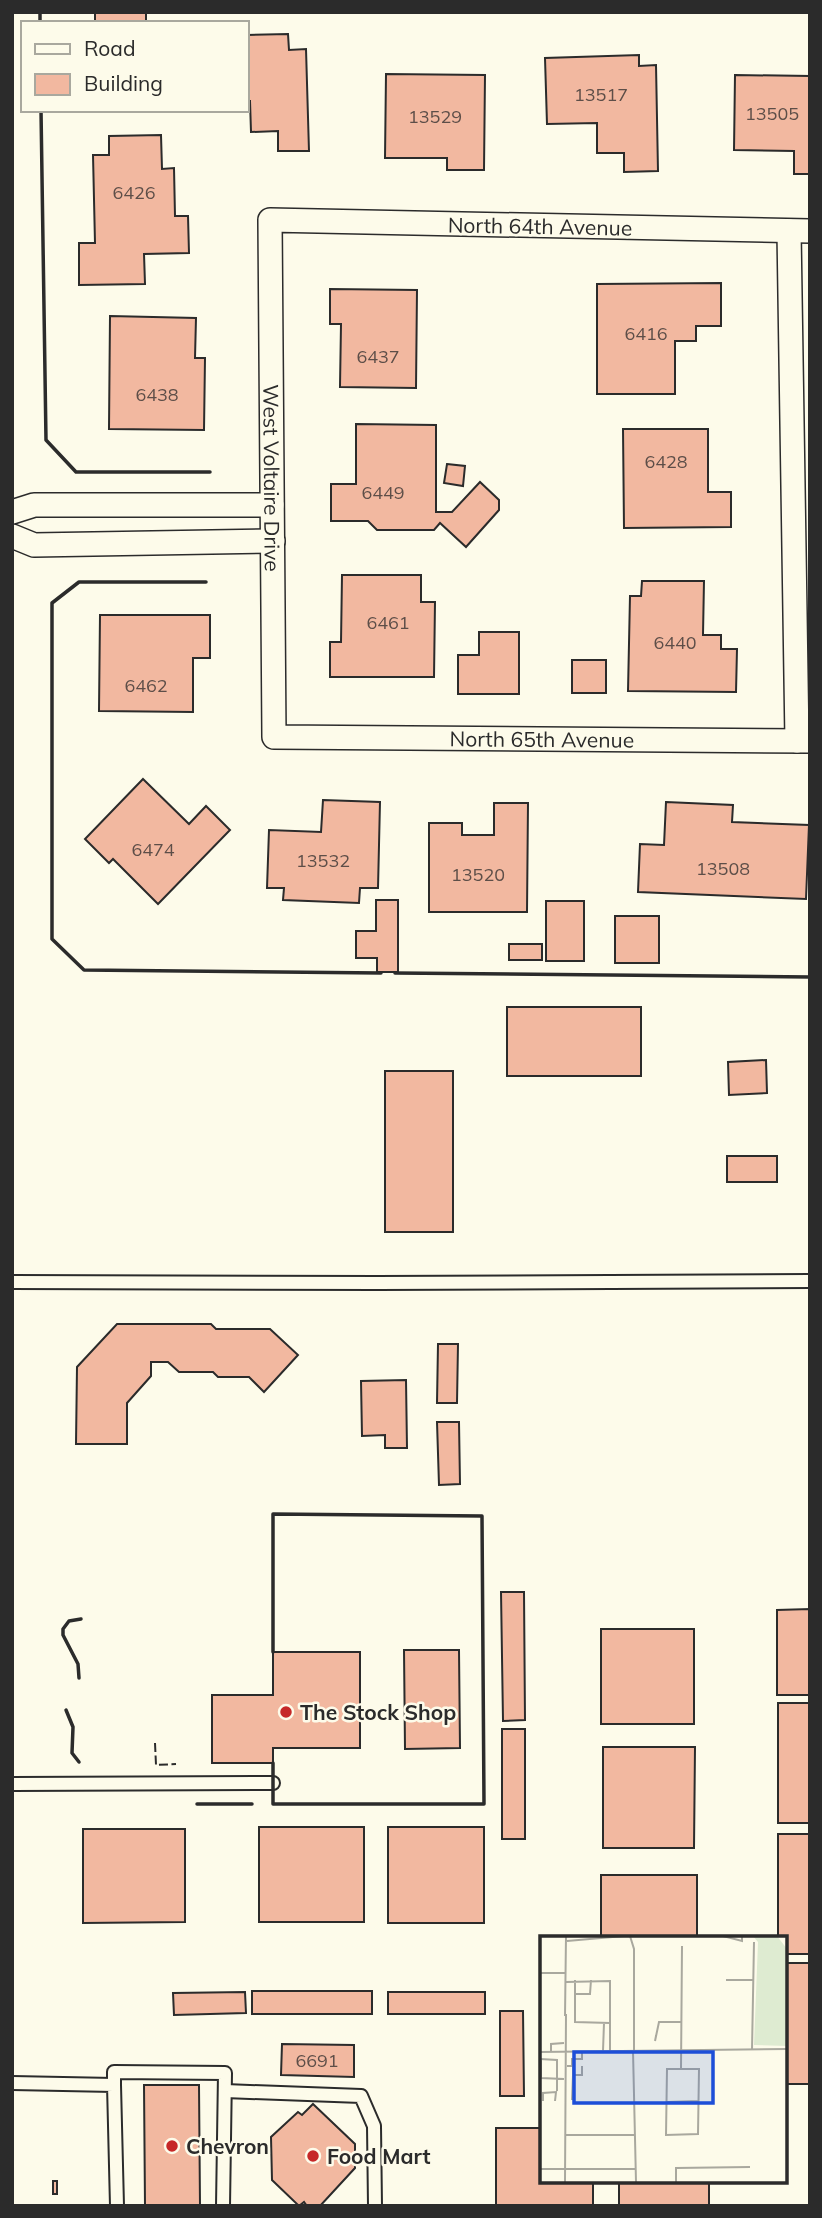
<svg xmlns="http://www.w3.org/2000/svg" width="822" height="2218" viewBox="0 0 822 2218" font-family="Mulish,sans-serif">
	<style>
		.building { fill: #f2b8a0; stroke: #2b2b2b; stroke-width: 2 }
		.lines { fill: none; stroke-linecap: round; stroke-linejoin: round }
		.lane-casing { stroke: #2b2b2b; stroke-width: 16 }
		.street-casing { stroke: #2b2b2b; stroke-width: 26 }
		.lane { stroke: #fdfbea; stroke-width: 12 }
		.street { stroke: #fdfbea; stroke-width: 23 }
		.fence { stroke: #2b2b2b; stroke-width: 2; stroke-dasharray: 9 3.5; stroke-linecap: butt }
		.wall { stroke: #2b2b2b; stroke-width: 3.5 }
		.poi-dot { fill: #c62828; stroke: #fdfbea; stroke-width: 2.5 }
		.labels { text-anchor: middle; dominant-baseline: central; stroke-width: 5; stroke-linejoin: round; paint-order: stroke }
		.number-label { font-size: 18px; fill: #5d4e48 }
		.street-label { font-size: 21px; fill: #2b2b2b; stroke: #fdfbea }
		.poi-label { font-size: 21px; font-weight: bold; fill: #2b2b2b; stroke: #fdfbea; text-anchor: start }
		.inset-road { fill: none; stroke: #a9a89e; stroke-width: 2 }
		.view { fill: #1d4ed8; fill-opacity: 0.15; stroke: #1d4ed8; stroke-width: 3.5 }
		.inset-edge { fill: none; stroke: #2b2b2b; stroke-width: 3.5 }
	</style>
	<rect width="100%" height="100%" fill="#fdfbea"/>
	<g class="building">
		<rect x="95" y="12" width="51" height="11"/>
		<polygon points="288,34 289,50 306,49 309,151 278,151 278,131 251,132 250,101 247,101 247,35"/>
		<polygon points="639,55 639,66 656,65 658,171 624,172 624,153 597,153 597,123 547,124 545,58"/>
		<polygon points="386,74 485,75 484,170 447,170 447,158 385,158"/>
		<polygon points="735,75 810,76 810,174 794,174 794,151 734,150"/>
		<polygon points="161,135 162,169 174,168 175,216 188,216 189,253 144,254 145,284 79,285 79,243 95,243 93,155 109,155 109,136"/>
		<polygon points="721,283 721,326 696,326 696,341 675,341 675,394 597,394 597,284"/>
		<polygon points="330,289 417,290 416,388 340,387 341,324 330,324"/>
		<polygon points="110,316 196,318 195,358 205,358 204,430 109,429"/>
		<polygon points="356,424 436,425 436,512 452,512 480,482 499,500 499,510 466,547 440,523 434,530 377,530 368,521 331,521 331,484 356,484"/>
		<polygon points="623,429 708,429 708,492 731,492 731,527 624,528"/>
		<polygon points="447,464 465,466 463,486 444,483"/>
		<polygon points="342,575 421,575 421,602 435,602 434,677 330,677 330,642 341,642"/>
		<polygon points="642,581 704,581 703,635 721,635 721,649 737,649 736,692 628,691 630,596 641,596"/>
		<polygon points="100,615 210,615 210,658 193,658 193,712 99,711"/>
		<polygon points="479,632 519,632 519,694 458,694 458,655 479,655"/>
		<rect x="572" y="660" width="34" height="33"/>
		<polygon points="143,779 189,824 206,806 230,830 158,904 113,859 109,863 85,839"/>
		<polygon points="323,800 380,802 378,888 360,888 359,903 283,900 284,888 267,888 269,830 321,832"/>
		<polygon points="666,802 733,805 732,822 809,825 806,899 638,892 640,844 664,845"/>
		<polygon points="494,803 528,803 527,912 429,912 429,823 462,823 462,835 494,835"/>
		<polygon points="376,900 398,900 398,972 377,972 377,958 356,958 356,931 376,931"/>
		<rect x="546" y="901" width="38" height="60"/>
		<rect x="615" y="916" width="44" height="47"/>
		<rect x="509" y="944" width="33" height="16"/>
		<rect x="507" y="1007" width="134" height="69"/>
		<polygon points="766,1060 767,1093 729,1095 728,1062"/>
		<rect x="385" y="1071" width="68" height="161"/>
		<rect x="727" y="1156" width="50" height="26"/>
		<polygon points="117,1324 211,1324 216,1329 270,1329 298,1355 264,1392 249,1377 218,1377 213,1372 179,1372 168,1362 151,1362 151,1376 127,1403 127,1444 76,1444 77,1367"/>
		<polygon points="438,1344 458,1344 457,1403 437,1403"/>
		<polygon points="406,1380 407,1448 385,1448 385,1435 362,1436 361,1381"/>
		<polygon points="437,1422 459,1422 460,1484 439,1485"/>
		<polygon points="501,1592 524,1592 525,1720 503,1721"/>
		<polygon points="810,1609 810,1695 777,1695 777,1610"/>
		<rect x="601" y="1629" width="93" height="95"/>
		<polygon points="404,1650 459,1650 460,1748 405,1749"/>
		<polygon points="273,1652 360,1652 360,1748 273,1748 273,1763 212,1763 212,1695 273,1695"/>
		<rect x="778" y="1703" width="32" height="120"/>
		<rect x="502" y="1729" width="23" height="110"/>
		<polygon points="603,1747 695,1747 694,1848 603,1848"/>
		<rect x="259" y="1827" width="105" height="95"/>
		<rect x="388" y="1827" width="96" height="96"/>
		<polygon points="83,1829 185,1829 185,1922 83,1923"/>
		<polygon points="778,1834 810,1834 810,1954 785,1954 785,1938 778,1938"/>
		<rect x="601" y="1875" width="96" height="63"/>
		<rect x="785" y="1963" width="25" height="121"/>
		<rect x="252" y="1991" width="120" height="23"/>
		<polygon points="245,1992 246,2013 174,2015 173,1993"/>
		<rect x="388" y="1992" width="97" height="22"/>
		<polygon points="500,2011 523,2011 524,2096 500,2096"/>
		<polygon points="282,2044 354,2045 354,2077 281,2075"/>
		<polygon points="144,2085 199,2085 200,2206 145,2206"/>
		<polygon points="313,2104 355,2144 355,2168 320,2206 307,2206 304,2202 299,2206 272,2180 271,2137 298,2112 302,2115"/>
		<polygon points="496,2128 542,2128 542,2181 593,2181 593,2206 496,2206"/>
		<rect x="53" y="2181" width="4" height="13"/>
		<rect x="619" y="2181" width="90" height="25"/>
	</g>
	<g class="lines">
		<g class="lane-casing">
			<g id="lane">
				<polyline points="12,1282 378,1283 810,1281"/>
				<polyline points="12,1784 273,1783"/>
				<polyline points="12,2083 114,2085 117,2206"/>
				<polyline points="114,2085 114,2072 225,2073 223,2206"/>
				<polyline points="225,2091 361,2096 374,2126 375,2206"/>
			</g>
		</g>
		<g class="street-casing">
			<g id="street">
				<polyline points="789,231 797,741"/>
				<path id="s1" d="M810,231L270,220L274,737L810,741"/>
				<polyline points="12,512 34,505 272,505"/>
				<polyline points="12,536 34,545 273,541"/>
			</g>
		</g>
		<use href="#lane" class="lane"/>
		<use href="#street" class="street"/>
		<polyline class="fence" points="155,1743 156,1765 176,1764"/>
		<g class="wall">
			<polyline points="40,12 40,23"/>
			<polyline points="41,110 46,440 76,472 210,472"/>
			<polyline points="206,582 79,582 52,603 52,939 84,970 381,973"/>
			<polyline points="395,973 810,977"/>
			<polyline points="273,1652 273,1514 482,1516 484,1804 273,1804 273,1763"/>
			<polyline points="79,1678 78,1664 63,1635 63,1629 69,1621 81,1619"/>
			<polyline points="66,1710 73,1727 72,1753 79,1762"/>
			<polyline points="197,1804 252,1804"/>
		</g>
	</g>
	<g class="poi-dot">
		<circle cx="286" cy="1712" r="7"/>
		<circle cx="172" cy="2146" r="7"/>
		<circle cx="313" cy="2156" r="7"/>
	</g>
	<g class="labels">
		<g class="number-label">
			<text x="601" y="94">13517</text>
			<text x="772" y="113">13505</text>
			<text x="435" y="116">13529</text>
			<text x="134" y="192">6426</text>
			<text x="646" y="333">6416</text>
			<text x="378" y="356">6437</text>
			<text x="157" y="394">6438</text>
			<text x="666" y="461">6428</text>
			<text x="383" y="492">6449</text>
			<text x="388" y="622">6461</text>
			<text x="675" y="642">6440</text>
			<text x="146" y="685">6462</text>
			<text x="153" y="849">6474</text>
			<text x="323" y="860">13532</text>
			<text x="723" y="868">13508</text>
			<text x="478" y="874">13520</text>
			<text x="317" y="2060">6691</text>
		</g>
		<g class="street-label">
			<text transform="translate(540 226) rotate(1)">North 64th Avenue</text>
			<text stroke="none"><textPath href="#s1" startOffset="798">West Voltaire Drive</textPath></text>
			<text stroke="none"><textPath href="#s1" startOffset="1325">North 65th Avenue</textPath></text>
		</g>
		<g class="poi-label">
			<text x="300" y="1712">The Stock Shop</text>
			<text x="186" y="2146">Chevron</text>
			<text x="327" y="2156">Food Mart</text>
		</g>
	</g>
	<g transform="translate(540 1936)">
		<rect width="247" height="247" fill="#fdfbea"/>
		<path d="M213,0H237L247,13V110L214,109L218,6Z" fill="#deebd1"/>
		<path class="inset-road" d="M90,0L94,13V115M183,0L202,5V0M27,5L84,0M0,37H26M35,44V86L70,87M186,44H213M26,46L70,45V115M35,58H50L51,44M25,80L26,0M116,100L115,105L119,86H141M212,114L214,6M63,115L64,87M93,115L96,246M0,116L247,113M11,116V108L24,107M0,123L17,124V155M1,123V142L24,143M27,130H32V123H42V116M33,130V139H42V130M127,133H159L158,198L126,199ZM141,133L142,10M32,164L33,139M3,165V157L16,156L15,165M127,166L159,165M26,199H94M247,224V246M0,233H96M25,246L26,78M136,246V232L210,231"/>
		<path class="view" d="M34,116H173V167H34Z"/>
		<rect width="247" height="247" class="inset-edge"/>
	</g>
	<rect width="822" height="2218" fill="none" stroke="#2b2b2b" stroke-width="28"/>
	<rect x="21" y="21" width="228" height="91" fill="#fdfbea" stroke="#a9a89e" stroke-width="2"/>
	<rect x="35" y="44" width="35" height="10" fill="#fdfbea" stroke="#a9a89e" stroke-width="2"/>
	<text x="84" y="56" font-size="21" fill="#2b2b2b">Road</text>
	<rect x="35" y="74" width="35" height="21" fill="#f2b8a0" stroke="#a9a89e" stroke-width="2"/>
	<text x="84" y="91" font-size="21" fill="#2b2b2b">Building</text>
</svg>
